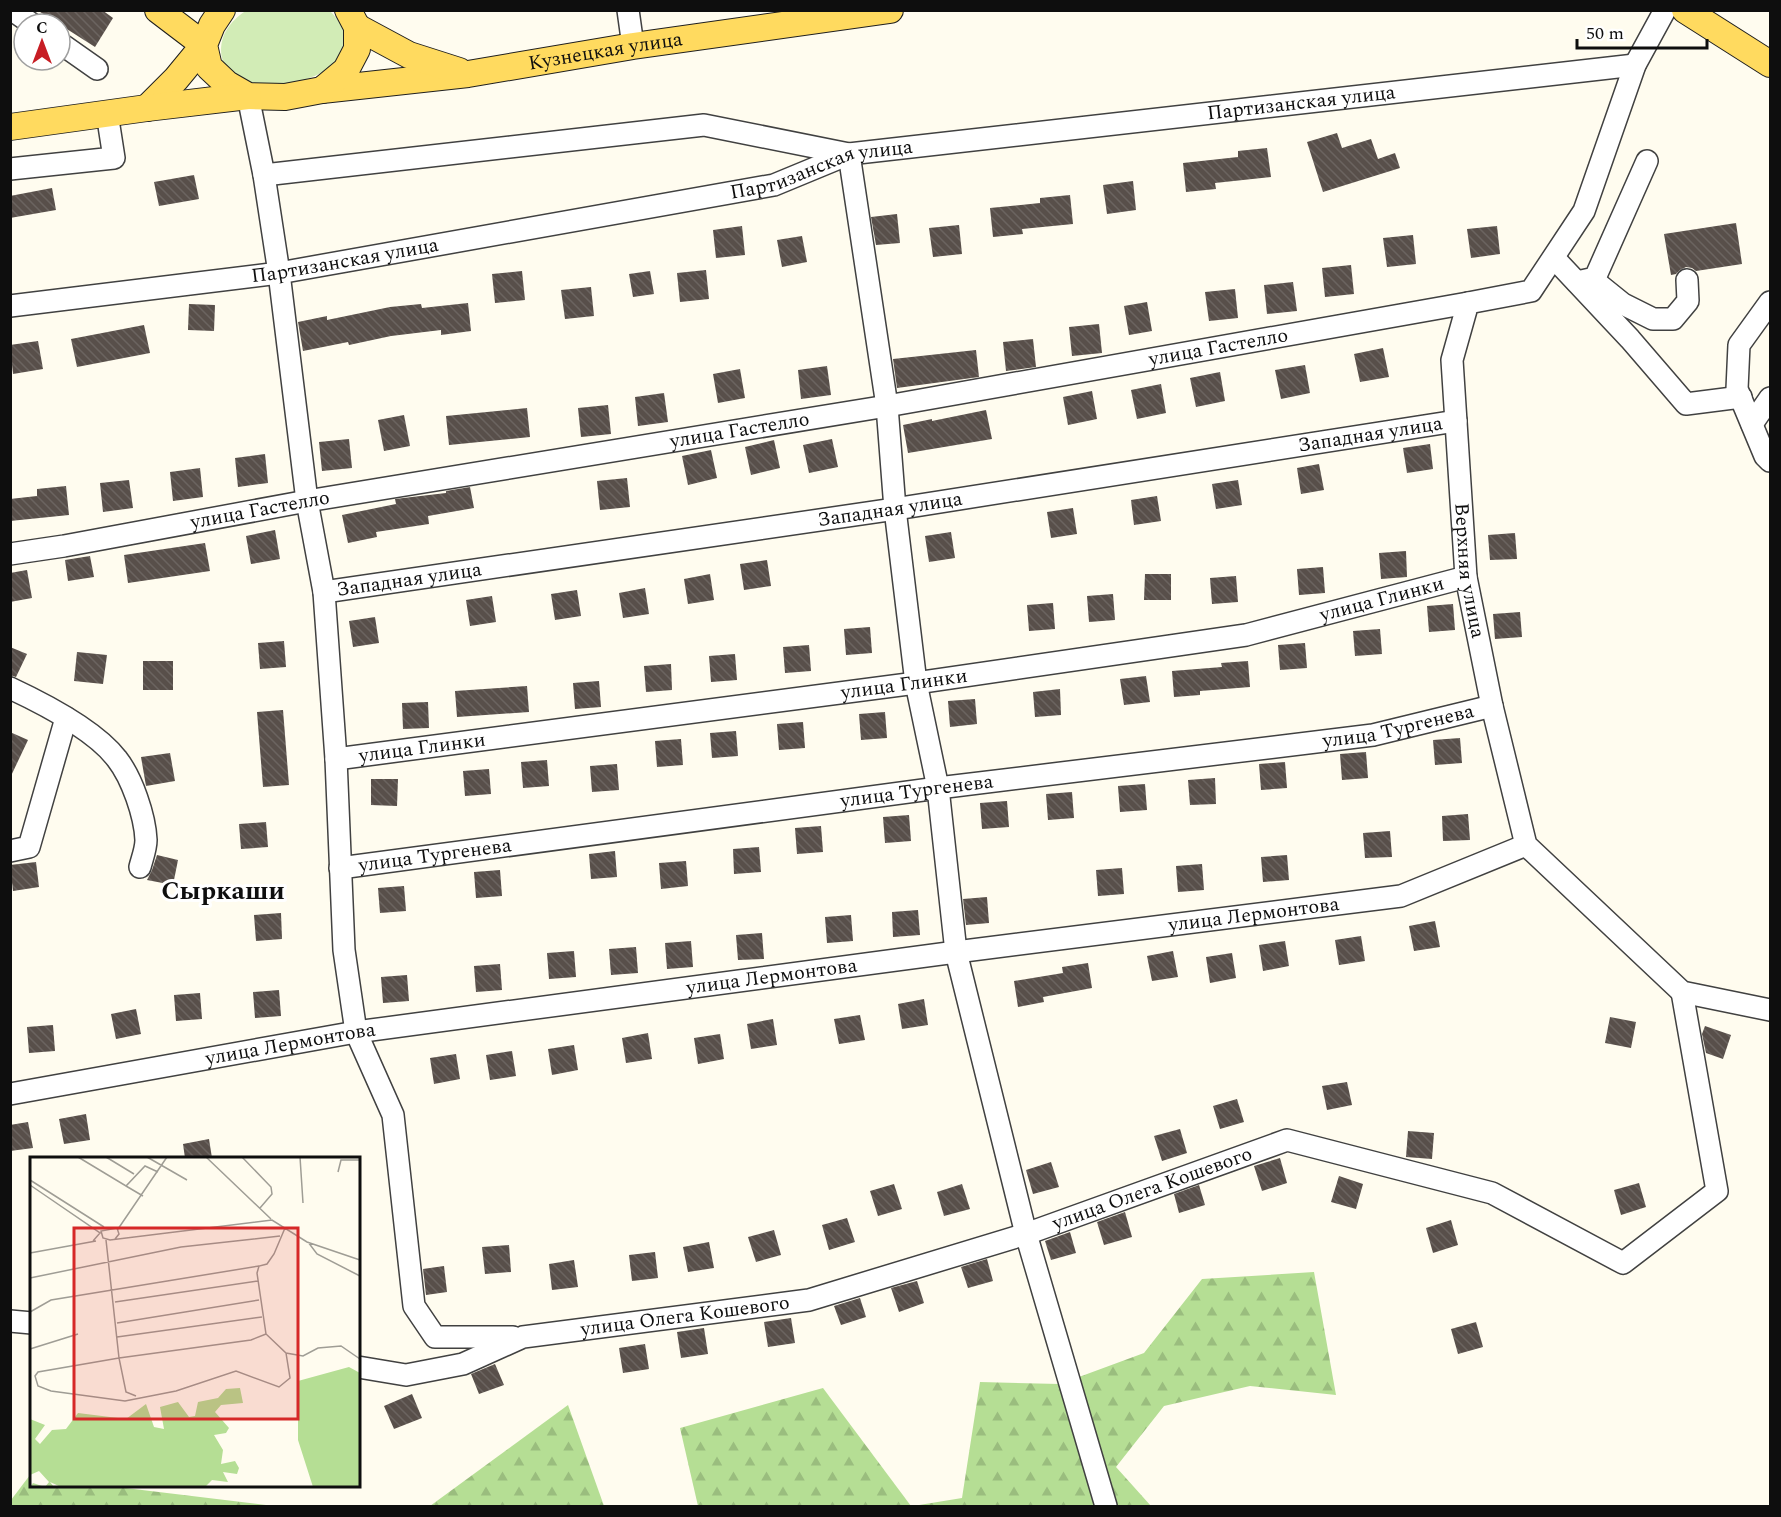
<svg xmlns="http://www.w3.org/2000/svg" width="1781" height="1517" viewBox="0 0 1781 1517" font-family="Spectral,serif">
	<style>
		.grass { fill: #d2ecb6 }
		.forest { fill: url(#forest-firs) }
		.building { fill: url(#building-back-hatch) }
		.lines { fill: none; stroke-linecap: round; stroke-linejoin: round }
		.minor-casing { stroke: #414141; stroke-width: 24 }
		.major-casing { stroke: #1f1f1f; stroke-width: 28 }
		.minor { stroke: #fff; stroke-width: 21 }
		.major { stroke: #ffda5f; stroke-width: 26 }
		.labels { text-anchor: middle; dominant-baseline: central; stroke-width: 6; stroke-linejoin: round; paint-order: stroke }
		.street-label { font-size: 20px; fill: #0e0e0e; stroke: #fff }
		.district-label { font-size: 26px; font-weight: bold; fill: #0e0e0e; stroke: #fff }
		.inset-road { fill: none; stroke: #9f9d95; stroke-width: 1.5 }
		.view { fill: #d62828; fill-opacity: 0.15; stroke: #d62828; stroke-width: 3 }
		.inset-edge { fill: none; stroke: #0e0e0e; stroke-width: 3 }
	</style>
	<defs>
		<pattern id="forest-firs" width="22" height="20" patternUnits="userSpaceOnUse" patternTransform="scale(1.5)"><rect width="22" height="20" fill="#b5de94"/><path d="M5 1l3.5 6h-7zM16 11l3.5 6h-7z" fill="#9abd7e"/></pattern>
		<pattern id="building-back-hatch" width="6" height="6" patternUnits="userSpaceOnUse" patternTransform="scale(1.5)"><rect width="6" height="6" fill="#584f4a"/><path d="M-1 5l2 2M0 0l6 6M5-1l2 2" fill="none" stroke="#6b6460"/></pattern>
	</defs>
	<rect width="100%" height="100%" fill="#fffcef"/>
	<path class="grass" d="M247,10L330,11C397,79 221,116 221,50C221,32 233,19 247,10Z"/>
	<g class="forest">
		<polygon points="1314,1272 1336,1395 1250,1386 1164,1406 1116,1467 1151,1506 913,1506 962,1498 980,1382 1060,1384 1144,1353 1202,1279"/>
		<polygon points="823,1388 911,1506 698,1506 680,1428"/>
		<polygon points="568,1405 604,1506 430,1506"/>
		<polygon points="30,1475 31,1476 32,1486 109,1486 274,1506 11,1506 11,1500"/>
	</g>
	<g class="building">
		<polygon points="37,10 102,10 113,18 95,47"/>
		<polygon points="1337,133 1342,148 1371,139 1378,159 1395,153 1400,168 1323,192 1307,142"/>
		<polygon points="1267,148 1271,177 1215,183 1216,189 1186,192 1183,163 1238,157 1238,151"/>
		<polygon points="194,175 199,199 159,206 154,182"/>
		<polygon points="1133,181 1136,210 1107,214 1103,185"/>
		<polygon points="52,188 56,210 10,218 10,196"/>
		<polygon points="1070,195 1073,224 1022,229 1023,234 993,237 990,208 1040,203 1040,198"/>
		<polygon points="897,214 900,243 876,245 871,217"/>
		<polygon points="1736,223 1742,264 1696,271 1692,268 1686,267 1680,270 1676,274 1671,275 1664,234"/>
		<polygon points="959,225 962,254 933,257 929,228"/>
		<polygon points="742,226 745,255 716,258 713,230"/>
		<polygon points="1497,226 1500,254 1471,258 1467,229"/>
		<polygon points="1413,235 1416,264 1387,267 1383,238"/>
		<polygon points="802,236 807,262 782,267 777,240"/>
		<polygon points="1351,265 1354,294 1325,297 1322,268"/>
		<polygon points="706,270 709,299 680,302 677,273"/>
		<polygon points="522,271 525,300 495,303 492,274"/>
		<polygon points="650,271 654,294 633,297 629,274"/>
		<polygon points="1293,282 1297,311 1267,314 1264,285"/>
		<polygon points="591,287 594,316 565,319 561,290"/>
		<polygon points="1235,289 1238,318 1209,321 1205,292"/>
		<polygon points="1147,302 1152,331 1129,335 1124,306"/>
		<polygon points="468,303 471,331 441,335 441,330 391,336 349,345 348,342 303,351 298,322 327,316 327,320 390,307 421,304 422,308"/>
		<polygon points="189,304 215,305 214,331 188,330"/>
		<polygon points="1099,324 1102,353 1072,356 1069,327"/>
		<polygon points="144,325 150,353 77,367 71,339"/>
		<polygon points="1033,339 1036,367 1006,371 1003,342"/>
		<polygon points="38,341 43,369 13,374 10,345"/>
		<polygon points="1383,348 1389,377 1360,382 1354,354"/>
		<polygon points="976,350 979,377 897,388 893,359"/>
		<polygon points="1305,365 1310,393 1281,399 1275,370"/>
		<polygon points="827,366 831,395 801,399 798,370"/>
		<polygon points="740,369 745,398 718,403 713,374"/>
		<polygon points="1220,372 1225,401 1196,407 1190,378"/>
		<polygon points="1161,384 1166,413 1137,419 1131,390"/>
		<polygon points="1092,391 1097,419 1068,425 1063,397"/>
		<polygon points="664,393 668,422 638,426 635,397"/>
		<polygon points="608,405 611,434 581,437 578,408"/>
		<polygon points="527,408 530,437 449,445 446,416"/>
		<polygon points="986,410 992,439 908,453 903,425 932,419 932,421"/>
		<polygon points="404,415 410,446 384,451 378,420"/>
		<polygon points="349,439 352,468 322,471 319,442"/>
		<polygon points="832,439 838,467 809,473 803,445"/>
		<polygon points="774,440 780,468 751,475 745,447"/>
		<polygon points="1430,444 1433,469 1407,473 1403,448"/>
		<polygon points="711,450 717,478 688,485 682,456"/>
		<polygon points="265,454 268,483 238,487 235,458"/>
		<polygon points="1319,464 1324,490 1301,494 1297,468"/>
		<polygon points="200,468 203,497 173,501 170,472"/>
		<polygon points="627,478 630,507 600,510 597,481"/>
		<polygon points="129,480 133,508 103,512 100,483"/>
		<polygon points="1238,480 1242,505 1216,509 1212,484"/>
		<polygon points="66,486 69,515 10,521 10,499 37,496 37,489"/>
		<polygon points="470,487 474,508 428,516 429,524 376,532 377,537 348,543 342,515 396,504 395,499 446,493 446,491"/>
		<polygon points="1157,496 1161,521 1134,525 1131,500"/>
		<polygon points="1073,508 1077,534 1051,538 1047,512"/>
		<polygon points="275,530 280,559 251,564 246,536"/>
		<polygon points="951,532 955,558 929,562 925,536"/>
		<polygon points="1515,533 1517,559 1490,560 1488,535"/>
		<polygon points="205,543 210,571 128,583 124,555"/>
		<polygon points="1406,551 1407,577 1381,579 1379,553"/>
		<polygon points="90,556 94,577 68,581 65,560"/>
		<polygon points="767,560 771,586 744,590 740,564"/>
		<polygon points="1323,567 1325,593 1299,595 1297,569"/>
		<polygon points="27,570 32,598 10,602 10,573"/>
		<polygon points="710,574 714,600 688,604 684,579"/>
		<polygon points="1145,574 1171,574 1171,600 1144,600"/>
		<polygon points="1236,576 1238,602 1212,604 1210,578"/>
		<polygon points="645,588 649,614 623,618 619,593"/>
		<polygon points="577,590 581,616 555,620 551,594"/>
		<polygon points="1113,594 1115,620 1089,622 1087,596"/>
		<polygon points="492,596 496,622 470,626 466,600"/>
		<polygon points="1053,603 1055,629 1029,631 1027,605"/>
		<polygon points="1453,604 1455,630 1429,632 1427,606"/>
		<polygon points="1520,612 1522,637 1495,639 1493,614"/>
		<polygon points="375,617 379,643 353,647 349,621"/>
		<polygon points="870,627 872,653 846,655 844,629"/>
		<polygon points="1380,629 1382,654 1355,656 1353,631"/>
		<polygon points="284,641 286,667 260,669 258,643"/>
		<polygon points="1305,643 1307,668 1280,670 1278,645"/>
		<polygon points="809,645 811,671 785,673 783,647"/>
		<polygon points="10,647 27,654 16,677 10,675"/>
		<polygon points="77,652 107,655 103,684 74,681"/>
		<polygon points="735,654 737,680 711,682 709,656"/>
		<rect x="143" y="661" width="30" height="29"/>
		<polygon points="1248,661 1250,687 1200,691 1200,695 1174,697 1172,671 1222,667 1221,663"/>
		<polygon points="671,664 672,690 646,692 644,666"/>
		<polygon points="1146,676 1150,702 1124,705 1120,679"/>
		<polygon points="599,681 601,707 575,709 573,683"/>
		<polygon points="527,686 529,712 457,717 455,691"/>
		<polygon points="1060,689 1061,715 1035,717 1033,692"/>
		<polygon points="975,699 977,724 950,727 948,701"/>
		<polygon points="428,702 429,728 403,729 402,703"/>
		<polygon points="283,710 289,785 263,787 257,712"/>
		<polygon points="885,712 887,738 861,740 859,714"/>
		<polygon points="803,722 805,748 779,750 777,724"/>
		<polygon points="736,731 738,756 712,758 710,733"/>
		<polygon points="10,732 28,740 10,778"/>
		<polygon points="1460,738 1462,763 1435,765 1433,740"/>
		<polygon points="681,739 683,765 657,767 655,741"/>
		<polygon points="1366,752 1368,778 1342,780 1340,754"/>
		<polygon points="170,753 175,781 146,786 141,757"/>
		<polygon points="547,760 549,786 523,788 521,762"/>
		<polygon points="1285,762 1287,788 1261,790 1259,764"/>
		<polygon points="617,764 619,790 592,792 590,766"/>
		<polygon points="489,769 491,794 465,796 463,771"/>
		<polygon points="1215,778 1216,804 1190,805 1188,780"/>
		<polygon points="371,779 398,779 397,806 371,805"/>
		<polygon points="1145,784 1147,810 1120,812 1118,786"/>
		<polygon points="1072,792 1074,818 1048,820 1046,794"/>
		<polygon points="1007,801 1009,827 982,829 980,803"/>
		<polygon points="1468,814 1470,840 1443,841 1442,816"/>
		<polygon points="909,815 911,841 885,843 883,817"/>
		<polygon points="266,822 268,847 241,849 239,824"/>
		<polygon points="821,826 823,852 797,854 795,828"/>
		<polygon points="1390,831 1392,857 1365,858 1363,833"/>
		<polygon points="759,847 761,872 734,874 733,849"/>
		<polygon points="615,851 617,877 591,879 589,854"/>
		<polygon points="157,855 178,860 173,885 147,880 152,870"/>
		<polygon points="1287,855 1289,880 1263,882 1261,857"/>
		<polygon points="686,861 688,886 661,889 659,863"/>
		<polygon points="36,862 39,887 13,891 10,865"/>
		<polygon points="1202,864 1204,890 1178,892 1176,866"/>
		<polygon points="1122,868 1124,894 1098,896 1096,870"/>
		<polygon points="500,870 502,896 476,898 474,872"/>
		<polygon points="404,886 406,911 380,913 378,888"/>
		<polygon points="987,897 989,923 966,925 963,899"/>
		<polygon points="918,910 920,935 893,937 892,912"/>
		<polygon points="281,913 282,939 256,941 254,915"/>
		<polygon points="851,915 853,941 827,943 825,917"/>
		<polygon points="1435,921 1440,947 1414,951 1409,926"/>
		<polygon points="762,933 764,959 738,960 736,935"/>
		<polygon points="1361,936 1365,961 1339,965 1335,940"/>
		<polygon points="691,941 693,967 667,969 665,943"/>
		<polygon points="1285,941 1289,966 1263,971 1259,945"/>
		<polygon points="636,947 638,973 611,975 609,949"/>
		<polygon points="574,951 576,977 549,979 547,953"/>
		<polygon points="1173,951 1178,977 1152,981 1147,956"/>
		<polygon points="1232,953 1236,978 1210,983 1206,957"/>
		<polygon points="1088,963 1092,988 1043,997 1044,1002 1018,1007 1014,981 1063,973 1062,967"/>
		<polygon points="500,964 502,990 476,992 474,966"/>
		<polygon points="407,975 409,1001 383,1003 381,977"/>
		<polygon points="279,990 281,1016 255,1018 253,992"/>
		<polygon points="200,993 202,1019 176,1021 174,995"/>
		<polygon points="924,999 928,1025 902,1029 898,1004"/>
		<polygon points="136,1009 141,1034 116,1039 111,1014"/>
		<polygon points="860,1015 865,1040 839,1044 834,1019"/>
		<polygon points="1610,1017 1636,1022 1631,1048 1605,1043"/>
		<polygon points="773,1019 777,1045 751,1049 747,1024"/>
		<polygon points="53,1025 55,1051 29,1053 27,1027"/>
		<polygon points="1705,1026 1731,1035 1723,1059 1706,1053 1702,1034"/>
		<polygon points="648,1033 652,1059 626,1063 622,1038"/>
		<polygon points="720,1034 724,1059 698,1064 694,1038"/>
		<polygon points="574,1045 578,1070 552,1075 548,1049"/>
		<polygon points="512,1051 516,1076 490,1080 486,1055"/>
		<polygon points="456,1054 460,1079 434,1084 430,1058"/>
		<polygon points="1347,1082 1352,1105 1327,1110 1322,1086"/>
		<polygon points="1237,1099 1244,1122 1220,1129 1213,1106"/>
		<polygon points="86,1114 90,1140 64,1144 59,1119"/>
		<polygon points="28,1122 33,1148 10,1151 10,1125"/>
		<polygon points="1180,1129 1187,1153 1162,1161 1154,1136"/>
		<polygon points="1408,1131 1434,1133 1432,1159 1406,1157"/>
		<polygon points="209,1139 212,1158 185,1158 183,1144"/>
		<polygon points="1280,1158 1287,1183 1262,1191 1254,1166"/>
		<polygon points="1051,1162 1059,1187 1033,1194 1026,1170"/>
		<polygon points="1339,1176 1363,1184 1356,1209 1331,1202"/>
		<polygon points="1639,1183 1646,1207 1621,1215 1614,1190"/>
		<polygon points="894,1184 902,1209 878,1216 870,1191"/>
		<polygon points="962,1184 970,1209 944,1216 937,1192"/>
		<polygon points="1199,1185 1205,1205 1179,1213 1174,1194"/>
		<polygon points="1125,1212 1132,1237 1104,1245 1097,1222"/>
		<polygon points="847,1218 855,1242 829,1250 822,1225"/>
		<polygon points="1451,1220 1458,1245 1433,1253 1426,1228"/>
		<polygon points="774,1230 781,1255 756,1262 748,1237"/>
		<polygon points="1070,1232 1076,1253 1051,1260 1045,1241"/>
		<polygon points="709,1242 714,1268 688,1272 683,1247"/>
		<polygon points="509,1245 511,1272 485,1274 482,1247"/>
		<polygon points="655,1252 658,1278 632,1281 629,1255"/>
		<polygon points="987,1259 993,1281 968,1288 961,1267"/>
		<polygon points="574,1260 578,1287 552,1290 549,1264"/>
		<polygon points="444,1266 447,1292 426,1295 423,1269"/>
		<polygon points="917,1281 924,1303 899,1312 891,1288"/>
		<polygon points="860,1298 866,1317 841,1325 834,1306"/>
		<polygon points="791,1318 795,1343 768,1347 764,1322"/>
		<polygon points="1476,1322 1483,1347 1458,1354 1451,1329"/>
		<polygon points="704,1328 708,1354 681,1358 677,1332"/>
		<polygon points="645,1344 649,1369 623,1373 619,1348"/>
		<polygon points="495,1364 504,1385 479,1394 471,1374"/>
		<polygon points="412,1394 422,1418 394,1429 384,1406"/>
	</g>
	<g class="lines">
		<g class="minor-casing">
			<g id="minor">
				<polyline points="12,10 32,24"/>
				<polyline points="628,10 633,46"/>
				<path id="s1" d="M1665,10L1635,65L1584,211L1531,291L1468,303L1452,360L1466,577L1492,706L1526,845L1682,992L1770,1010"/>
				<polyline points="60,43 97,69"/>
				<polyline points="248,96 264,175 279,273 307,501 324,592 336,759 344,950 356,1032 393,1115 414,1306 435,1337 513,1337"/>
				<polyline points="10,169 114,158 107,113"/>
				<polyline points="264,175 704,125 849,154 887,406 895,509 916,683 938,788 956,952 1026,1234 1106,1506"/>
				<polyline points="1554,258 1630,339 1686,404 1741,397"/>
				<polyline points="1592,279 1623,304 1653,319 1673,319 1688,301 1687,280"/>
				<polyline points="1577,282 1595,278 1647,161"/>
				<polyline points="1770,302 1739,345 1737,389 1765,456 1770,461"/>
				<path id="s2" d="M10,306L279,273L774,185L849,154L1635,65"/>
				<polyline points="1752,424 1770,398"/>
				<path id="s3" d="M10,554L64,546L307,501L887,406L1468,303"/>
				<path id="s4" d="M324,592L895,509L1456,421"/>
				<path d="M10,688C42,703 96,731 117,759C132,778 145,816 146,840C146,849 142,859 140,867"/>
				<path id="s5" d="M336,759L916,683L1246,635L1466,577"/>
				<polyline points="10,851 29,847 66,718"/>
				<path id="s6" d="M340,868L938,788L1373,735L1492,706"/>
				<path id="s7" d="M10,1094L356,1032L956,952L1401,896L1526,845"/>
				<polyline points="10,1321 32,1323"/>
				<path id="s8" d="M358,1367L406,1375L463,1364L523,1337L809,1300L1026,1234L1287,1140L1492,1193L1623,1263L1717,1191L1682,992"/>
			</g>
		</g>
		<g class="major-casing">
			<g id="major">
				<path id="s9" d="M222,10L212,25L204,45L209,67L227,84L248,96L285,97L322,90L468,74L633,46L890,10"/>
				<polyline points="1685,10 1770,64"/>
				<polyline points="357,27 409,55 459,71"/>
				<polyline points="322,90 346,70 357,49 357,27 348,10"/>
				<polyline points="147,108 176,79 204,45 158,10"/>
				<polyline points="10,127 147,108 248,96"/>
			</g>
		</g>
		<use href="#minor" class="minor"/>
		<use href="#major" class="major"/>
	</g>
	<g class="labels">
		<g class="street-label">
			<text stroke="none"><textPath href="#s9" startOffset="472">Кузнецкая улица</textPath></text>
			<text stroke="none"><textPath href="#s2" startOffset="1310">Партизанская улица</textPath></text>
			<text stroke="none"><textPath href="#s2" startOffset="824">Партизанская улица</textPath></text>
			<text stroke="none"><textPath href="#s2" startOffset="338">Партизанская улица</textPath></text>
			<text stroke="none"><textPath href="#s3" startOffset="1226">улица Гастелло</textPath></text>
			<text stroke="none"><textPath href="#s3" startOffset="740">улица Гастелло</textPath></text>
			<text stroke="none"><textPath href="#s4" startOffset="1058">Западная улица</textPath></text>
			<text stroke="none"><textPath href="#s4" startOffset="572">Западная улица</textPath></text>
			<text stroke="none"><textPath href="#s3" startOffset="254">улица Гастелло</textPath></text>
			<text stroke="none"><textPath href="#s1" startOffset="648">Верхняя улица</textPath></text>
			<text stroke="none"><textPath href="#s4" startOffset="86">Западная улица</textPath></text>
			<text stroke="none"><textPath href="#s5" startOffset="1059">улица Глинки</textPath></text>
			<text stroke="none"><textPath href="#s5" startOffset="573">улица Глинки</textPath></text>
			<text stroke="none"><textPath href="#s6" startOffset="1068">улица Тургенева</textPath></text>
			<text stroke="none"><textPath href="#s5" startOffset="87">улица Глинки</textPath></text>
			<text stroke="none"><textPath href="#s6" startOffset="582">улица Тургенева</textPath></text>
			<text stroke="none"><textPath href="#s6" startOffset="96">улица Тургенева</textPath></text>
			<text stroke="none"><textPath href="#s7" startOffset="1257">улица Лермонтова</textPath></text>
			<text stroke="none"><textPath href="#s7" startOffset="771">улица Лермонтова</textPath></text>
			<text stroke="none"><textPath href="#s7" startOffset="285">улица Лермонтова</textPath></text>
			<text stroke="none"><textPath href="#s8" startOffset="822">улица Олега Кошевого</textPath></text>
			<text stroke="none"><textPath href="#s8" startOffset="336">улица Олега Кошевого</textPath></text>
		</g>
		<g class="district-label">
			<text x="223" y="891">Сыркаши</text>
		</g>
	</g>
	<g transform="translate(30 1157)">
		<rect width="330" height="330" fill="#fffcef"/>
		<path d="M319,210L330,216V330H283L268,283V224ZM210,231L213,246L191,248L185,255L199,271L196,276L184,278L193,293L191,307L205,304L209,311L207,317L193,315L198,325L182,323L175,330H31L20,325L24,330H0L3,326L15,330L19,325L9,314L0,318V262L15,268L5,282L10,287L22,273L36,272L48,256L96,262L116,247L124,270L134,272L130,250L148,245L159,260L165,259L168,245L188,241L196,232Z" fill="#b5de94"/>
		<path class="inset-road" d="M48,0L96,29L115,9L128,15M76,0L104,17M117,0L157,23M176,0L241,62M212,0L241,30L242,37L230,51M270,0L273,46M308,15L311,3H330M0,23L74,70M0,28L70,76L63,84M96,29L113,39M255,71L244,97L237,107L229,109L227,116L236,177L256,196L273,199L288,191L311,189L330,202M88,72L137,0M85,82L89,77L87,71L71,74L73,81L80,83L242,63L277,85L330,103M76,83L89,201L96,235L106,239M278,85L287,97L330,119M0,96L66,84M0,121L151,90L250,79M85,145L228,124M0,155L21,143L229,109M87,166L229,143M236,177L221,183L89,201L8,215L5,219L8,229L21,234L95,244L146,234L206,214L249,230L260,221L256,196M87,180L232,160M0,192L48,177"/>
		<path class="view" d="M44,71H268V262H44Z"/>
		<rect width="330" height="330" class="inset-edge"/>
	</g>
	<rect width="1781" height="1517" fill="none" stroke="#0e0e0e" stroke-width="24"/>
	<g transform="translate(42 42)"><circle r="28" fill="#ffffff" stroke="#9f9f9f" stroke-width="1.5"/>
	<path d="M0-4.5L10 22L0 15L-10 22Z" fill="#c71d24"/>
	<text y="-9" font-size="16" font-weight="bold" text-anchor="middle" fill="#0e0e0e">С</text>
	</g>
	<path d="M1577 39v9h130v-9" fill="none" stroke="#0e0e0e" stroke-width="3"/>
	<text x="1586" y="39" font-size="18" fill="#0e0e0e" stroke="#ffffff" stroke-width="4.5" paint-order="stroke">50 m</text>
</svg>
